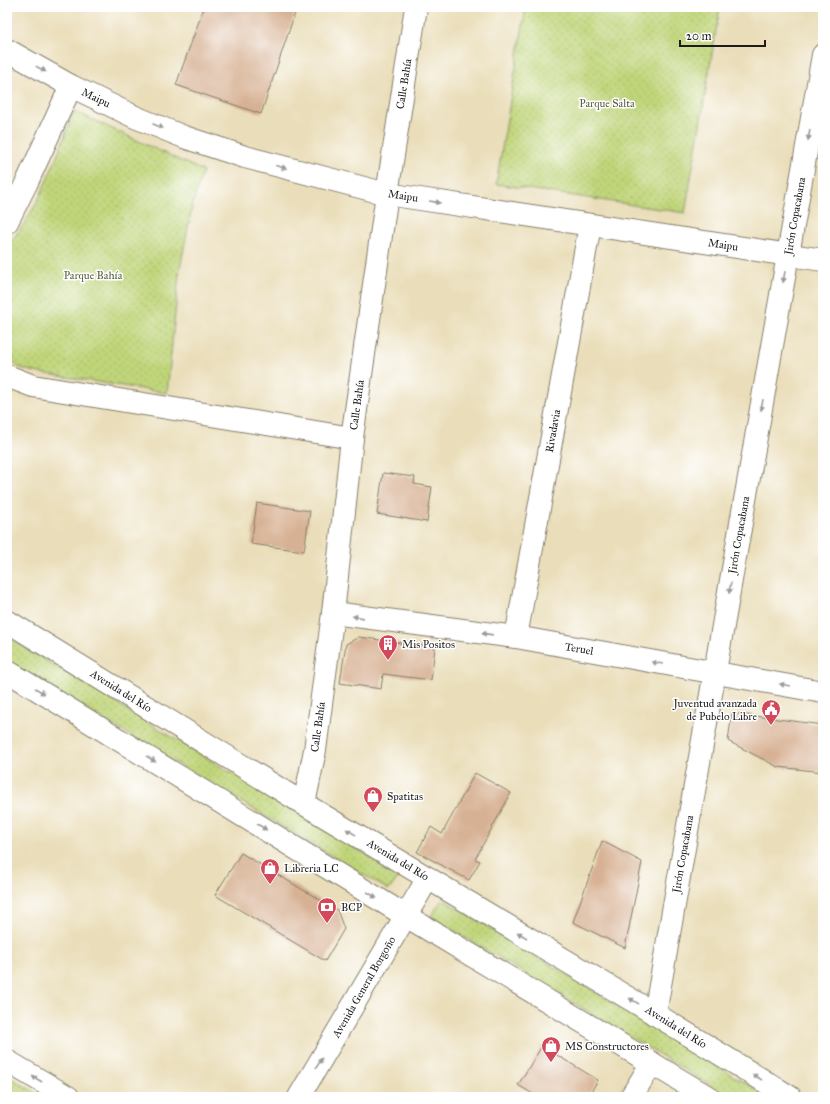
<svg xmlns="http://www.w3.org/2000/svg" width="830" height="1104" viewBox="0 0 830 1104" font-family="'IM FELL Great Primer',serif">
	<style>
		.park { fill: url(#park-dots); stroke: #6e784a }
		.building { fill: #d7b193 }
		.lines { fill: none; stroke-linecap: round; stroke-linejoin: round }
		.street-casing { stroke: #837d6b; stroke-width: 24 }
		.secondary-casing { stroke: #837d6b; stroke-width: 24 }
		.street { stroke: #fff; stroke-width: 22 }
		.secondary { stroke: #fff; stroke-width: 22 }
		.oneway { fill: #999 }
		.labels { text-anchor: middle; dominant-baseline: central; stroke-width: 3; stroke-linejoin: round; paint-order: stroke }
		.street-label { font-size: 11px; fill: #1c1c1c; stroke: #fff }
		.park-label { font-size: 11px; fill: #555d3d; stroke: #fff }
		.poi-label { font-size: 11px; fill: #1c1c1c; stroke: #fff; text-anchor: start }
	</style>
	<defs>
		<pattern id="park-dots" width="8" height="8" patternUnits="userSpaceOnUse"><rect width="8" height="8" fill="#c0d579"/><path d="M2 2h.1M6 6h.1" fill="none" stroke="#a4b668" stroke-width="1.8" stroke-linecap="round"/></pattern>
	</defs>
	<rect width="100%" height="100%" fill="#fff"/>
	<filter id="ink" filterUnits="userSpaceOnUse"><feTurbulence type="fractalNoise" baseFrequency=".025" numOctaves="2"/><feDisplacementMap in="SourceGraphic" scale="8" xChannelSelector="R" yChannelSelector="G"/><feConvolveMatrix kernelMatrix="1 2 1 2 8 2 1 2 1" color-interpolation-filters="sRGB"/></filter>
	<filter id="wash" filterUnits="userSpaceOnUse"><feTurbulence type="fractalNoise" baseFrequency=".012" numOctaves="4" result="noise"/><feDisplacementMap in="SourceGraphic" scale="16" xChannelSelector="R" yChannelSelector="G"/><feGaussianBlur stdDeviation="0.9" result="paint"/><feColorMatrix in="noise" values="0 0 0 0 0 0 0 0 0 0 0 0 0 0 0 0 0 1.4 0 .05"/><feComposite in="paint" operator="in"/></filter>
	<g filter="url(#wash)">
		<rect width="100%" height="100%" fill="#eadeba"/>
		<g class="park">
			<polygon points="526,7 720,7 685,213 496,184"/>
			<polygon points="74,111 203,171 192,206 179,274 167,393 34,372 18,367 7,355 7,247 27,220 40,196 56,159"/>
			<polygon points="7,637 400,875 389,890 7,662"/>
			<polygon points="442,899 768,1097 730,1097 431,917"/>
			<polygon points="7,1076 43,1097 7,1097"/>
		</g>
		<g id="blocks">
			<g class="building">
				<polygon points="204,7 297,7 261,114 176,85"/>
				<polygon points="383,473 415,477 414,484 432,487 427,522 377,514"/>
				<polygon points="257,503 310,511 304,551 251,544"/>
				<polygon points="359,637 435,648 431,680 383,674 381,689 340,683 346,644"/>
				<polygon points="732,713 823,725 823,772 778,767 728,741"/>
				<polygon points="475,773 511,793 475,859 480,861 469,880 417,852 431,827 442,834"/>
				<polygon points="602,841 642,862 625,948 573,922"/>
				<polygon points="241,853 337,910 344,929 325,961 215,895"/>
				<polygon points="542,1046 598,1080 588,1097 538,1097 518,1085"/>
			</g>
		</g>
	</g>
	<g filter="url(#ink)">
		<use href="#blocks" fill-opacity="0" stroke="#837d6b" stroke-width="1"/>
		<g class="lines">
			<g class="street-casing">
				<g id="street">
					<polyline points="7,50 71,86 135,117 184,137 245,157 387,194 823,260"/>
					<polyline points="7,222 27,182 71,86"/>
					<polyline points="7,376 33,386 352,438"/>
					<polyline points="333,613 516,637 823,692"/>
					<polyline points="516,637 590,225"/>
					<polyline points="304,804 315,750 333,613 352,438 387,194 416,7"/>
					<polyline points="655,1014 823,55"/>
					<polyline points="7,1061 68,1097"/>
					<polyline points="299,1097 428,878"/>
					<polyline points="631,1097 652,1063"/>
				</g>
			</g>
			<g class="secondary-casing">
				<g id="secondary">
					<polyline points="7,621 304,804 655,1014 790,1097"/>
					<polyline points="7,671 406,916 708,1097"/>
				</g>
			</g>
			<use href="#street" class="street"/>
			<use href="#secondary" class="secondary"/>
		</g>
		<defs><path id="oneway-solid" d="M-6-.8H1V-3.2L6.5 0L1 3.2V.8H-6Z"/></defs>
		<g class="oneway">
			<use href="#oneway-solid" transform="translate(41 69) rotate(29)"/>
			<use href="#oneway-solid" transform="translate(158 126) rotate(23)"/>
			<use href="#oneway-solid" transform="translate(809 135) rotate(100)"/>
			<use href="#oneway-solid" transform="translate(281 167) rotate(15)"/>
			<use href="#oneway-solid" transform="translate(435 202) rotate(9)"/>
			<use href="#oneway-solid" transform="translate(784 277) rotate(100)"/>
			<use href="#oneway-solid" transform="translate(762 405) rotate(100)"/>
			<use href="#oneway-solid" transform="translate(730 588) rotate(100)"/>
			<use href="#oneway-solid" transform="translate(358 617) rotate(-172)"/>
			<use href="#oneway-solid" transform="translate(487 634) rotate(-172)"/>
			<use href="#oneway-solid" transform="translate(657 663) rotate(-170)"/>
			<use href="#oneway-solid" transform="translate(785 685) rotate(-170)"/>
			<use href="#oneway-solid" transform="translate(40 691) rotate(32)"/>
			<use href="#oneway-solid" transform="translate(151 759) rotate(32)"/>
			<use href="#oneway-solid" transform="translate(262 827) rotate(32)"/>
			<use href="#oneway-solid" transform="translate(351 832) rotate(-149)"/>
			<use href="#oneway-solid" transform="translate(372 895) rotate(32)"/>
			<use href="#oneway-solid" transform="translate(522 935) rotate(-149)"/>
			<use href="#oneway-solid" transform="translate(634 1001) rotate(-149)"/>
			<use href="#oneway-solid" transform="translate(319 1063) rotate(-60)"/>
			<use href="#oneway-solid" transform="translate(757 1077) rotate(-149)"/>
			<use href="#oneway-solid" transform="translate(37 1079) rotate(-150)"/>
		</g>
	</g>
	<defs>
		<g id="building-pin" transform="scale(1)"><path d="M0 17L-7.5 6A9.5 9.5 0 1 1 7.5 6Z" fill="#d1495b" stroke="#fff"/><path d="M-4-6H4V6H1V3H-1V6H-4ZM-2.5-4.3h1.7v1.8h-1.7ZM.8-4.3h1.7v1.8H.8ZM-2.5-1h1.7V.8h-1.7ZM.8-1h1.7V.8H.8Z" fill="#fff"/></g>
		<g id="civic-pin" transform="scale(1)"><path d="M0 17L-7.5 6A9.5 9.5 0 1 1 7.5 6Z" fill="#d1495b" stroke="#fff"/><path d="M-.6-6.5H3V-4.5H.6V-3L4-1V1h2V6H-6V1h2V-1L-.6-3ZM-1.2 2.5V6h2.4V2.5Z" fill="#fff"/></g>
		<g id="shop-pin" transform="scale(1)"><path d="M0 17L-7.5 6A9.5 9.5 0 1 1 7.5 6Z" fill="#d1495b" stroke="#fff"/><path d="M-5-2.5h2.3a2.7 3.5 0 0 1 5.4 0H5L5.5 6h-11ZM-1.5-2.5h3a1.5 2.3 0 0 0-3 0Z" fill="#fff"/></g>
		<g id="bank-pin" transform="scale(1)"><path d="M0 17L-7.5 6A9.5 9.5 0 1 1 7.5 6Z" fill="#d1495b" stroke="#fff"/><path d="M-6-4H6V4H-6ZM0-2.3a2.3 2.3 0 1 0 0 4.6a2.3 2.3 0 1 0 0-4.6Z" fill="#fff"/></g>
	</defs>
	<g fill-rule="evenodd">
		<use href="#building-pin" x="388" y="644"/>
		<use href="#civic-pin" x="771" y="709"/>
		<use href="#shop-pin" x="373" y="796"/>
		<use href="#shop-pin" x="270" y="868"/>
		<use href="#bank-pin" x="327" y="907"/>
		<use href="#shop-pin" x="551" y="1046"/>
	</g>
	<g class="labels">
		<g class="street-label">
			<text transform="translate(404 84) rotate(-81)">Calle Bahía</text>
			<text transform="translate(96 98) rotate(26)">Maipu</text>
			<text transform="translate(403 196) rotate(9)">Maipu</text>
			<text transform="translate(795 216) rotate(-80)">Jirón Copacabana</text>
			<text transform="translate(723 245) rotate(9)">Maipu</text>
			<text transform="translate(357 405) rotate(-82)">Calle Bahía</text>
			<text transform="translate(553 431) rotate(-80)">Rivadavia</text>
			<text transform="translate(739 535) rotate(-80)">Jirón Copacabana</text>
			<text transform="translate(579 649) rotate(10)">Teruel</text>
			<text transform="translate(121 691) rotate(32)">Avenida del Río</text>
			<text transform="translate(318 727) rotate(-82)">Calle Bahía</text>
			<text transform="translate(683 854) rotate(-80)">Jirón Copacabana</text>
			<text transform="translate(398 860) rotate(31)">Avenida del Río</text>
			<text transform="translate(364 987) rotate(-60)">Avenida General Borgoño</text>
			<text transform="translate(676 1027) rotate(32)">Avenida del Río</text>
		</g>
		<g class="park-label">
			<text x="607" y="103">Parque Salta</text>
			<text x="93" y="275">Parque Bahía</text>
		</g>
		<g class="poi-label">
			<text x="402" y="644">Mis Positos</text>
			<text x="757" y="703" text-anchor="end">Juventud avanzada<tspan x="757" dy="13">de Pubelo Libre</tspan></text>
			<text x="387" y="796">Spatitas</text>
			<text x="284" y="868">Libreria LC</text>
			<text x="341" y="907">BCP</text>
			<text x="565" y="1046">MS Constructores</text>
		</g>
	</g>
	<rect width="830" height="1104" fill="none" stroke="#fff" stroke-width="24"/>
	<path d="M680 40v6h85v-6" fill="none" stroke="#1c1c1c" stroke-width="2"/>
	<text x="686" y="40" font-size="12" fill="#1c1c1c" stroke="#ffffff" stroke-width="3" paint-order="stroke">20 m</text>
</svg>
